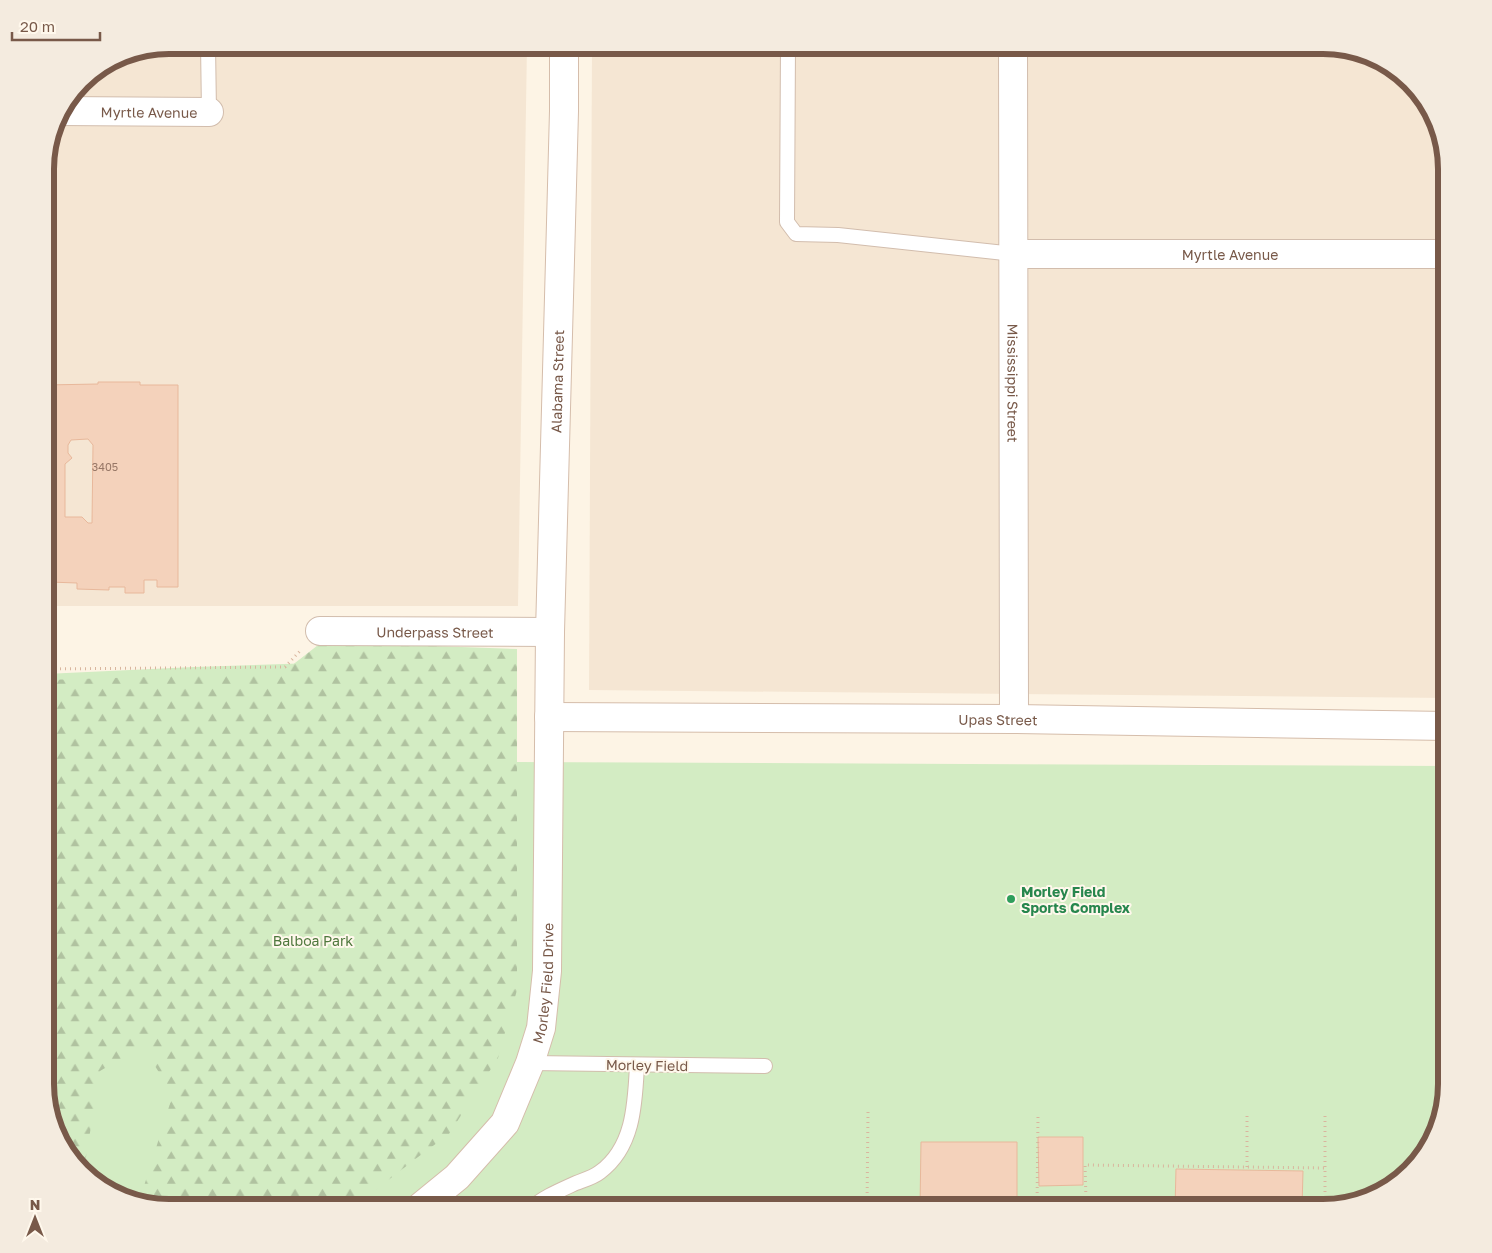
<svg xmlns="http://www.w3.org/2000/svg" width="1492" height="1253" viewBox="0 0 1492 1253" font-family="'Golos Text',sans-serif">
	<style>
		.residential { fill: #f5e6d3 }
		.green { fill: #d3ecc3 }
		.forest { fill: url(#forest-firs) }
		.building { fill: #f4d2bb; stroke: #e8b89b; fill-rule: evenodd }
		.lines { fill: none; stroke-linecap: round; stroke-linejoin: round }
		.lane-casing { stroke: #d2bdad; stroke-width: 16 }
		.street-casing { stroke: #d2bdad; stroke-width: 30 }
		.secondary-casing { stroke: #d5bdab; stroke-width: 30 }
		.path { stroke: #d9b59e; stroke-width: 3; stroke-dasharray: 1 4; stroke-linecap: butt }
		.lane { stroke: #fff; stroke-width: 14 }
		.street { stroke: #fff; stroke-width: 28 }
		.secondary { stroke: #fff; stroke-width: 28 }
		.leisure-dot { fill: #2e9e5b; stroke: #fff8ec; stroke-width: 2 }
		.labels { text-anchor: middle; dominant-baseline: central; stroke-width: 4; stroke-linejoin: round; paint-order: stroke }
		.number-label { font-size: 11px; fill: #977766 }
		.street-label { font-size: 14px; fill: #785949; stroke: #fff8ec }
		.leisure-label { font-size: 14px; font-weight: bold; fill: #27864d; stroke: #fff8ec; text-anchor: start }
		.park-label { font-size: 14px; fill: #4f783d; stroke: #fff8ec }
		.rim { fill: none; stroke: #785949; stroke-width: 6 }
	</style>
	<defs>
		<pattern id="forest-firs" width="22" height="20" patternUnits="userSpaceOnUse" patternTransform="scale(1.25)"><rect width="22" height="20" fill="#d3ecc3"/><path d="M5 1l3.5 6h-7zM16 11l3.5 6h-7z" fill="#b0c2a0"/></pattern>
	</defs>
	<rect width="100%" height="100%" fill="#fdf4e5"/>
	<g class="residential">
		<polygon points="168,45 527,45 518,606 45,606 45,160 58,114 87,76 121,54"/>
		<polygon points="592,45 1324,45 1371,54 1405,76 1437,121 1447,168 1447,698 589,690"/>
	</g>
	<polygon class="green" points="313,663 514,762 1447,766 1447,1085 1438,1132 1416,1166 1371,1198 1324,1208 168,1208 121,1199 87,1177 58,1139 45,1092 45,674 194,667"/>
	<polygon class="forest" points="322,642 517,649 517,990 498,1058 449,1134 418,1157 360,1202 347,1208 168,1208 139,1202 173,1094 142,1046 100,1071 86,1157 79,1166 58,1139 45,1092 45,680 282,673"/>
	<g class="building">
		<path d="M98,382H140V385H178V587H157V580H144V593H125V587H109V590L77,589V583L49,582V585H45V385L98,384ZM88,439L93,445L92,523H88L82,517H65V464L72,458L68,453V445L71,440Z"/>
		<polygon points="1038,1137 1083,1137 1083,1185 1039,1186"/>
		<polygon points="921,1142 1017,1142 1017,1208 920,1208"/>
		<polygon points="1176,1169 1303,1171 1302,1208 1175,1208"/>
	</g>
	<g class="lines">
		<g class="lane-casing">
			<g id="lane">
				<polyline points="208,45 209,112"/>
				<polyline points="788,45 787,222 796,234 838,235 1014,254"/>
				<polyline points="530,1063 765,1066"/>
				<path d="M532,1208C541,1198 563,1189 576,1183C584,1180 594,1177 600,1172C634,1147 635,1103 637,1065"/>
			</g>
		</g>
		<g class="street-casing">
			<g id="street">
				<path id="s1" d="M1013,45L1014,719"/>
				<path id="s2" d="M60,111L209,112"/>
				<path id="s3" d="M1014,254H1447"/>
				<path id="s4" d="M320,631L550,632"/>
			</g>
		</g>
		<g class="secondary-casing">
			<g id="secondary">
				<path id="s5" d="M549,717L1014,719L1447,726"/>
				<path id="s6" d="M419,1208L457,1177L505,1123L530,1063L541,1028L547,971L550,632L564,111V45"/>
			</g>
		</g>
		<g class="path">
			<polyline points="45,669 285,667 300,651"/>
			<polyline points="1247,1116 1247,1167"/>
			<polyline points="1325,1116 1325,1208"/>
			<polyline points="591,1202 595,1203 597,1208"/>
			<polyline points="867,1208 868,1112"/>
			<polyline points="1037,1208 1038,1116"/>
			<polyline points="1093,1208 1093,1204 1086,1200 1085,1165 1325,1168"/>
		</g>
		<use href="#lane" class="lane"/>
		<use href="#street" class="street"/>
		<use href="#secondary" class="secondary"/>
	</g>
	<circle class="leisure-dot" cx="1011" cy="899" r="5"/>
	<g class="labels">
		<g class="number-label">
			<text x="105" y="466">3405</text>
		</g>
		<g class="street-label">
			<text stroke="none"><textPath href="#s2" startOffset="89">Myrtle Avenue</textPath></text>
			<text stroke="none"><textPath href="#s3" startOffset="216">Myrtle Avenue</textPath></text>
			<text stroke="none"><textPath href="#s6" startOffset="870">Alabama Street</textPath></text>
			<text stroke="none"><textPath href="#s1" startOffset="338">Mississippi Street</textPath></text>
			<text stroke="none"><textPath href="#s4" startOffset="115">Underpass Street</textPath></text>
			<text stroke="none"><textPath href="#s5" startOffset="449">Upas Street</textPath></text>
			<text stroke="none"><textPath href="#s6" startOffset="268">Morley Field Drive</textPath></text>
			<text transform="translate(647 1065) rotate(1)">Morley Field</text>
		</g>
		<g class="leisure-label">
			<text x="1021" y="891">Morley Field<tspan x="1021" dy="16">Sports Complex</tspan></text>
		</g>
		<g class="park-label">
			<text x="313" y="940">Balboa Park</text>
		</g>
	</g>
	<path d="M0 0H1492V1253H0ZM169 54H1323A115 115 0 0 1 1438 169V1084A115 115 0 0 1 1323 1199H169A115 115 0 0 1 54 1084V169A115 115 0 0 1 169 54Z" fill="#f4ebdf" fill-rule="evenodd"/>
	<path class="rim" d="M169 54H1323A115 115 0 0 1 1438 169V1084A115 115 0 0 1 1323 1199H169A115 115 0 0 1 54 1084V169A115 115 0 0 1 169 54Z"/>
	<g transform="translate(35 1218)" stroke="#fff8ec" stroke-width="4" paint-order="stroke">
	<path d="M0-4L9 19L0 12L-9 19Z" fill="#785949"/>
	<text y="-8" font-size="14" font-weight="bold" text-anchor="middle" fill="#785949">N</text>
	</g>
	<path d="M12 32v8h88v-8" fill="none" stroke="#785949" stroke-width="2.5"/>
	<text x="20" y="32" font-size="15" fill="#785949" stroke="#fff8ec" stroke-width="4" paint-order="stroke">20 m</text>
</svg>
